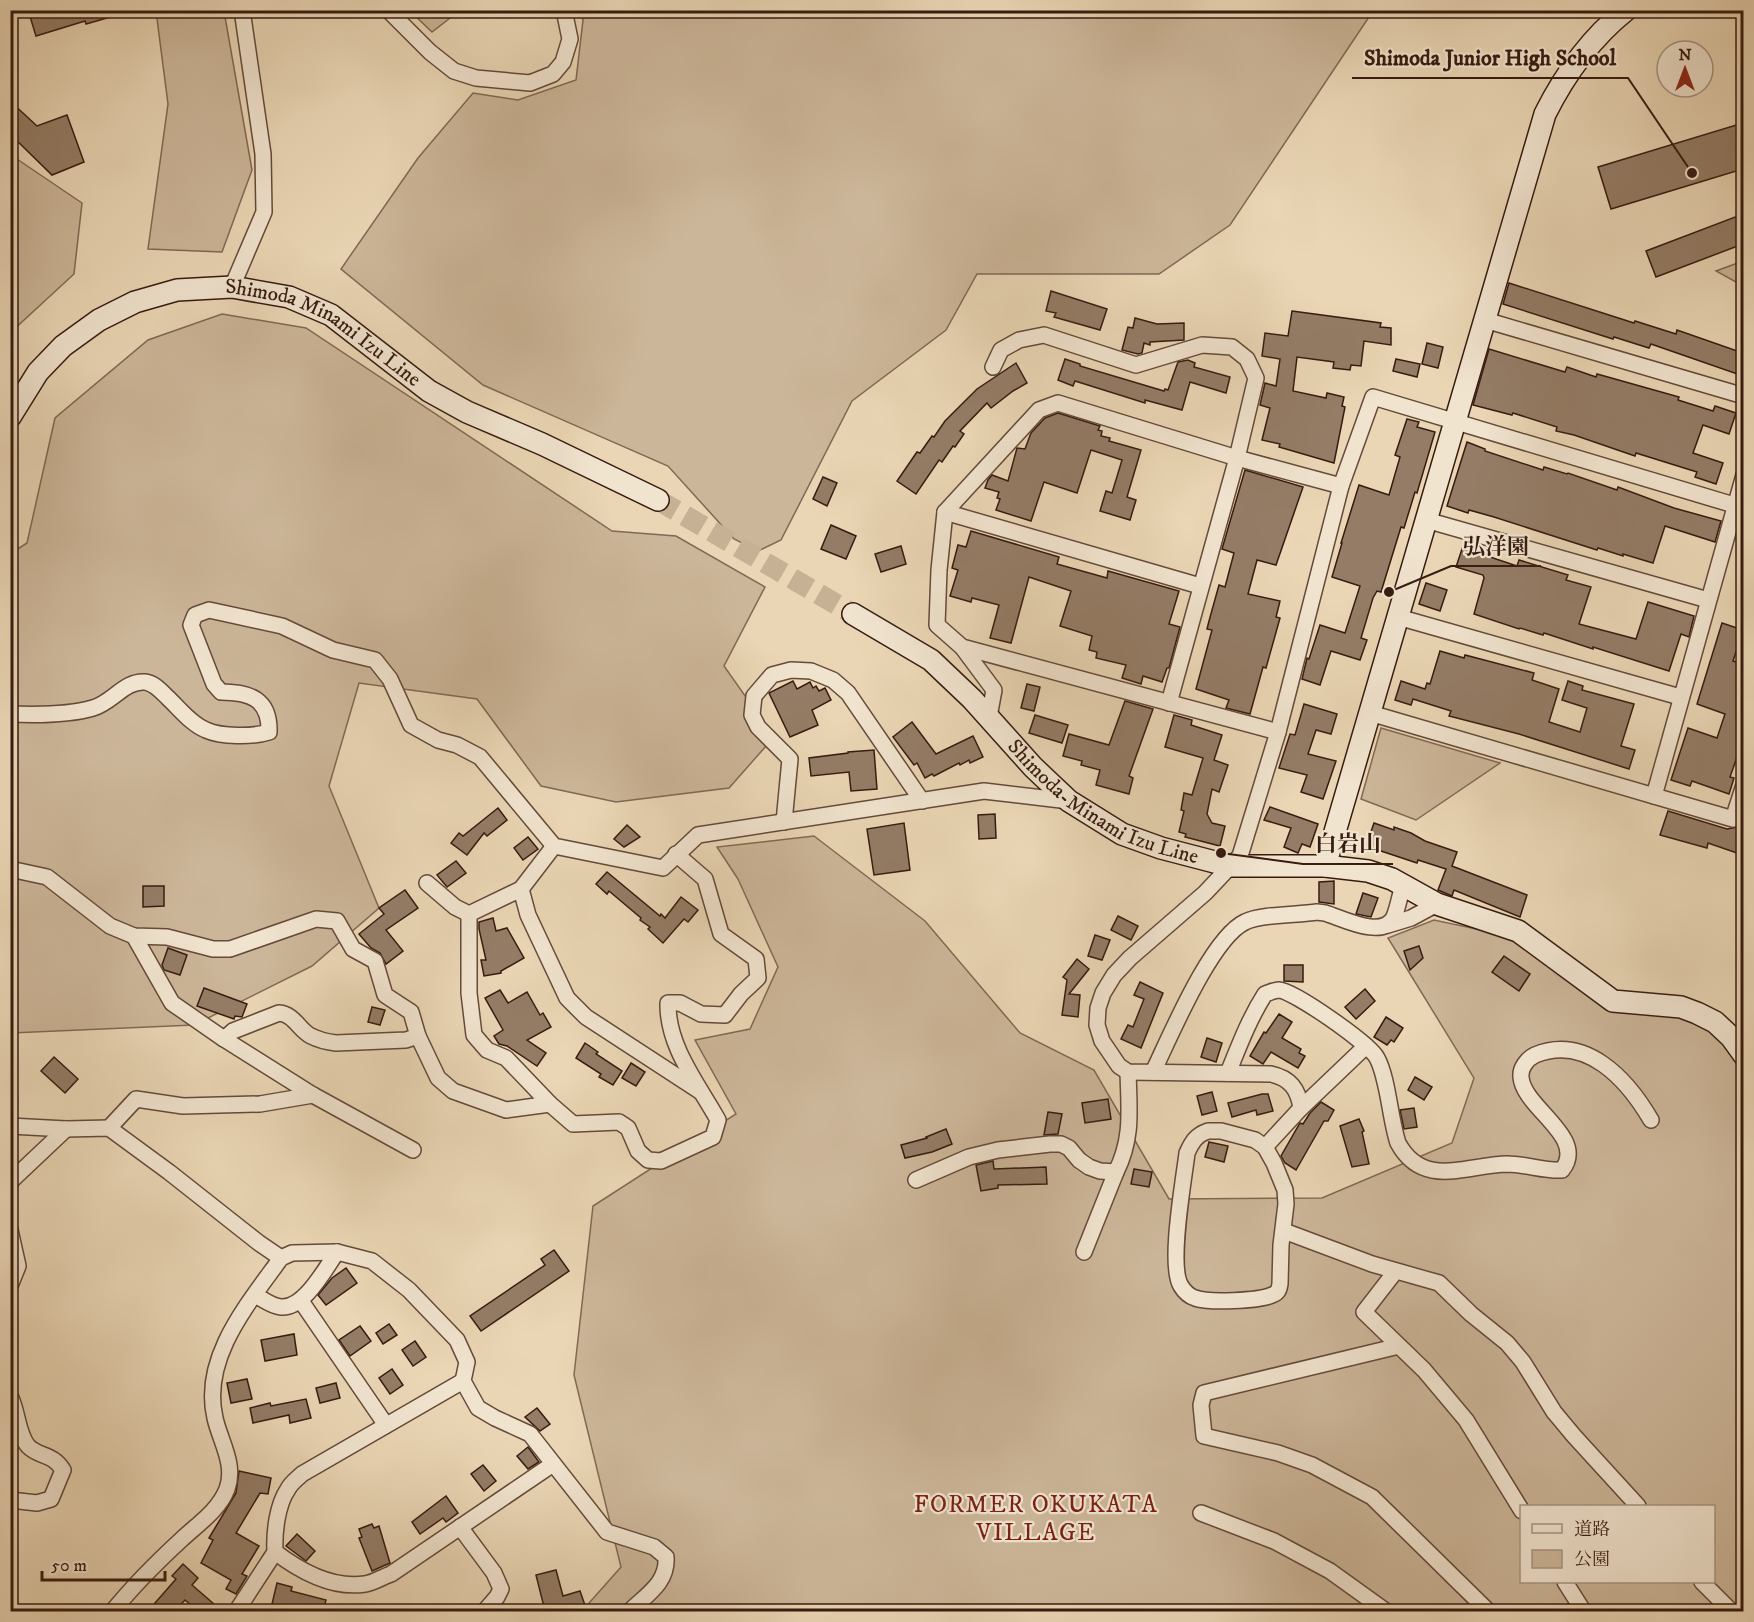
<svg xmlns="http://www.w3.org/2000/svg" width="1754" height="1622" viewBox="0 0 1754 1622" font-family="'IM FELL DW Pica','Noto Serif JP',serif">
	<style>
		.green { fill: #ccb699; stroke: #826854; stroke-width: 1.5; fill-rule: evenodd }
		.building { fill: #947c66; stroke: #371b10; stroke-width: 1.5 }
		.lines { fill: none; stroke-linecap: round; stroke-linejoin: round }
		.secondary-tunnel { stroke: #c6b194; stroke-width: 21; stroke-dasharray: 21 10; stroke-linecap: butt }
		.street-casing { stroke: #644a39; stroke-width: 18 }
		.secondary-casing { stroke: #371b10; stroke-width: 24 }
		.street { stroke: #f1e4cf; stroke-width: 15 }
		.secondary { stroke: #f1e4cf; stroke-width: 21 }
		.labels { text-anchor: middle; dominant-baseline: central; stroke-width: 4.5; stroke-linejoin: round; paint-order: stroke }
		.street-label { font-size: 21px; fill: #371b10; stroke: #f1e4cf }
		.quarter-label { font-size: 24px; letter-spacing: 1.5px; fill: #7a1f14; stroke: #f1e4cf }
		.leader { fill: none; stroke: #371b10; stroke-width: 2 }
		.callout-dot { fill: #371b10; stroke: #f1e4cf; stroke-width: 2 }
		.callout-label { font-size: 22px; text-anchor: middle; font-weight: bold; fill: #371b10; stroke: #f1e4cf; stroke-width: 4.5; stroke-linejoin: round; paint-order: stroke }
	</style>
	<rect width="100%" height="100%" fill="#ead6b5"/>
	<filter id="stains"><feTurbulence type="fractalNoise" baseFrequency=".00333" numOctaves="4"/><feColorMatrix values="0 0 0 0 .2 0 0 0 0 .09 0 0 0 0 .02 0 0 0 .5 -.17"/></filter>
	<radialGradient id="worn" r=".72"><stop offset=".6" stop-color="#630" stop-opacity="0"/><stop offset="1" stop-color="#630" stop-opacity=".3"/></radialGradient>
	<g class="green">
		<polygon points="156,11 224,11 252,170 222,252 148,249 168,104"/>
		<polygon points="410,11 459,11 432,32"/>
		<polygon points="580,11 580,10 1373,11 1230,225 1159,274 977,274 946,330 852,401 781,540 758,551 734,539 668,466 483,385 341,269 418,158 473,93 518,100 576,80 583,20"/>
		<polygon points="11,155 82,203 74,274 11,332"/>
		<polygon points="1743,261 1743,286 1716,271"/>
		<polygon points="222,314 306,328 612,531 676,536 765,587 724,666 774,737 729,788 616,802 541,786 477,699 359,683 329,786 379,908 312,966 194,1025 11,1033 10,554 27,543 55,418 148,340"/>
		<polygon points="1381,728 1500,763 1416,820 1361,799"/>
		<path d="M814,836L925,921L1020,1033L1094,1070L1169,1199L1322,1198L1452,1143L1474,1078L1388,938L1434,920L1533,941L1613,1001L1715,1022L1743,1062V1611H582L621,1567L574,1375L593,1206L736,1114L695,1040L750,1029L778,967L738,879L717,847ZM1522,1506H1714V1582H1522Z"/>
	</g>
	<g class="building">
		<polygon points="28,10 120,10 121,14 86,24 85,21 36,36"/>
		<polygon points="10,101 37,126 67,115 84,162 52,175 10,134"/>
		<polygon points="1743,123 1743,169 1611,209 1598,167"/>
		<polygon points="1743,214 1743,244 1656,277 1646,251"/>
		<polygon points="1509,283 1634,323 1635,321 1676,334 1677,330 1743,353 1743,376 1651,344 1649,348 1614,337 1613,339 1503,304"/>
		<polygon points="1051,291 1107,309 1100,330 1054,317 1056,313 1046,311"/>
		<polygon points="1292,311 1381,323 1380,327 1391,328 1391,345 1364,341 1361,366 1351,365 1350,370 1333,368 1334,362 1297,357 1293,391 1326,398 1327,393 1344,397 1342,406 1345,407 1334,463 1279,447 1280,444 1262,440 1270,408 1260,405 1265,383 1276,386 1280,359 1262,356 1265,333 1288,336"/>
		<polygon points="1135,318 1157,324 1184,323 1184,340 1150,342 1150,345 1144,343 1142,353 1138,354 1122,350 1128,327 1133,328"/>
		<polygon points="1427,343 1443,347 1438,368 1422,364"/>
		<polygon points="1489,349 1565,372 1567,367 1596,377 1597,374 1679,397 1678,400 1713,411 1715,406 1736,413 1729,434 1703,425 1693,453 1723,463 1716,484 1695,477 1697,472 1636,453 1635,456 1574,435 1556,431 1557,427 1513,413 1512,415 1473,405"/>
		<polygon points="1065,359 1080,364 1080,366 1164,391 1165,389 1168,390 1178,362 1188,360 1195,363 1194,367 1230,377 1226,393 1190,382 1182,410 1145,400 1145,403 1075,381 1073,386 1058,380"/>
		<polygon points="1396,359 1420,364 1417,377 1393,371"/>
		<polygon points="1016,363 1027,383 1013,391 991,408 987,403 960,431 964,434 955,447 953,446 942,462 939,460 916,494 897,481 917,452 920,453 932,436 934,437 945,421 977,389"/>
		<polygon points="1058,413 1100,426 1098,430 1102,431 1101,436 1110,438 1109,441 1141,450 1127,497 1136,500 1130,520 1100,511 1106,491 1112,493 1122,460 1091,450 1077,493 1044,482 1031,521 996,510 1000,499 997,498 999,492 985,488 988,480 992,475 1008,481 1017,448 1025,449 1031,433 1045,418"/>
		<polygon points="1407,419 1419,422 1417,427 1435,432 1417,493 1415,492 1404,528 1401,527 1381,592 1377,591 1373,598 1361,638 1367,640 1360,660 1331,651 1320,685 1302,679 1307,658 1309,659 1320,625 1345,633 1360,586 1332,577 1342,543 1341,543 1359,485 1389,495 1400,457 1395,455"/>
		<polygon points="1467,442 1485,449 1485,451 1543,470 1544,467 1567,474 1568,473 1617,490 1618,487 1674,508 1721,521 1715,542 1665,526 1653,563 1623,554 1623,556 1598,548 1597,550 1494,517 1469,510 1468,513 1447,506"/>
		<polygon points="1245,470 1303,487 1276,565 1257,560 1248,594 1280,601 1276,617 1280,618 1266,668 1263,667 1250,714 1226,708 1229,700 1196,689 1212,630 1207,629 1209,621 1219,585 1225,587 1234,553 1222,549"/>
		<polygon points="823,477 837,483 827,506 813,499"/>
		<polygon points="831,525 856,536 846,559 821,549"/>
		<polygon points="971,531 1059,557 1057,564 1107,578 1108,571 1179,591 1169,624 1180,627 1169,668 1167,668 1162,682 1143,676 1141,684 1122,678 1126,665 1096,658 1097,652 1089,650 1092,636 1060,626 1071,591 1029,577 1011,643 990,638 999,605 972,598 971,602 950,596 958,570 952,568 958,545 966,547"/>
		<polygon points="901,546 906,564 881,572 875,554"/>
		<polygon points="1463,546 1484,553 1484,555 1517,566 1519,560 1568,575 1566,580 1591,587 1579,624 1636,639 1648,602 1694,616 1689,637 1681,634 1669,671 1593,647 1593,649 1544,633 1543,635 1520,628 1519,629 1474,614 1484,578 1483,575 1456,567"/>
		<polygon points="1426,583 1447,590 1440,611 1419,604"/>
		<polygon points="1722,623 1743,630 1733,661 1743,664 1743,722 1737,742 1742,743 1730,777 1734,778 1729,794 1692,781 1690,786 1671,780 1688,728 1717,738 1725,714 1697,704"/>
		<polygon points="1440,651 1464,658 1465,655 1534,673 1532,680 1559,689 1549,722 1580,732 1587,708 1562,700 1568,681 1583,686 1582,690 1634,704 1621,746 1635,750 1629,769 1519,734 1449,716 1451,711 1413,699 1411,705 1395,700 1401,681 1425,689 1427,683 1430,684"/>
		<polygon points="793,681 797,689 810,682 813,688 816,686 819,691 825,688 831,700 812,710 818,725 790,737 769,693"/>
		<polygon points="1027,684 1040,687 1034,711 1021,708"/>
		<polygon points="1125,701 1153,709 1129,776 1133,778 1129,794 1096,785 1100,770 1081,765 1082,761 1063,756 1069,734 1109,745"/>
		<polygon points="1304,704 1337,714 1331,734 1316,730 1308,754 1336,761 1323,799 1301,792 1307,775 1279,768 1290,734 1295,735"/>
		<polygon points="1035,715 1068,725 1062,743 1029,733"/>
		<polygon points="1174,715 1192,720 1191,725 1222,735 1214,760 1228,765 1219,792 1212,789 1207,814 1212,823 1225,826 1220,846 1185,837 1186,834 1179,832 1184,811 1181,810 1184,793 1192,795 1203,758 1165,747"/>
		<polygon points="912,722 936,754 973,736 983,757 970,763 969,760 960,765 959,763 934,776 932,774 925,778 917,763 914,765 893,737"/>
		<polygon points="874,750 877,789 851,791 849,772 811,776 809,758 848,753 848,752"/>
		<polygon points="1270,807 1318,824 1310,847 1302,844 1298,853 1284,847 1291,828 1264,820"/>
		<polygon points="498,808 507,820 487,836 484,833 467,855 451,843 459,833 463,836"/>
		<polygon points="1668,811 1727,829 1738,827 1743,829 1743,835 1737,853 1708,843 1707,848 1660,835"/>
		<polygon points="995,814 996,838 979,839 978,815"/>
		<polygon points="904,823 910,870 874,875 867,829"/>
		<polygon points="1374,823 1394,830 1394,827 1411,833 1425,841 1457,852 1452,866 1527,895 1520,917 1454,890 1452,896 1438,890 1446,869 1418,860 1417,863 1366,846"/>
		<polygon points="627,825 640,837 624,847 614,839"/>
		<polygon points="528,837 538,849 523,860 514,848"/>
		<polygon points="456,861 466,873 447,887 437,875"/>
		<polygon points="607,872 660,916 661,914 665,918 681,897 698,910 688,922 684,919 663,943 648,929 650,927 640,920 641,918 609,891 607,894 596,884"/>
		<polygon points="1334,881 1334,904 1319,902 1319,882"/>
		<polygon points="143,886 164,886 164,906 143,907"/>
		<polygon points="405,890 418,908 386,930 403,951 386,964 380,953 371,948 359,934 384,914 379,908"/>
		<polygon points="1363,893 1378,898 1371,917 1356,914"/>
		<polygon points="1118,916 1138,926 1131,940 1111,930"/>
		<polygon points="493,918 496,931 507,928 524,958 501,971 501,973 484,976 481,960 486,960 479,929 479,922"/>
		<polygon points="1095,935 1110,940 1102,960 1088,956"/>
		<polygon points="1419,946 1423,958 1410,970 1404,951"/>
		<polygon points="168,948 187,955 180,975 164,970 162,965"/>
		<polygon points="1504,956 1530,974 1519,991 1492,972"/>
		<polygon points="1077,959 1089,969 1069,994 1080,995 1078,1017 1062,1015 1067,980 1063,977"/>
		<polygon points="1284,965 1303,965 1303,982 1284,981"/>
		<polygon points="1140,982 1163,993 1141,1048 1121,1039 1128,1025 1133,1027 1144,999 1134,995"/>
		<polygon points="204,988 247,1004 242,1017 235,1016 234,1019 197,1006"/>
		<polygon points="1365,989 1375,1001 1356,1019 1345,1007"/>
		<polygon points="500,990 508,1003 527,992 540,1015 543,1013 551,1027 527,1040 546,1053 537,1066 507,1046 499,1044 494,1036 503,1030 485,998"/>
		<polygon points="372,1007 385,1010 380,1025 368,1022"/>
		<polygon points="1279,1014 1292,1022 1282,1038 1301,1049 1299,1053 1305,1056 1298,1068 1271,1052 1263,1064 1250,1056 1264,1032 1266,1033"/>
		<polygon points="1386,1017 1403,1028 1394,1042 1391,1040 1387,1045 1374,1037"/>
		<polygon points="1207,1038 1222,1043 1216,1062 1201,1057"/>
		<polygon points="585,1043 598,1052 596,1054 622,1071 613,1085 599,1077 601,1074 576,1058"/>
		<polygon points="54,1057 78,1079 65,1093 41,1071"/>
		<polygon points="631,1063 645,1072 636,1086 622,1078"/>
		<polygon points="1415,1077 1432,1087 1424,1100 1408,1090"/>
		<polygon points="1212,1092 1217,1111 1202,1115 1197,1096"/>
		<polygon points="1262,1094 1268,1094 1273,1111 1257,1115 1256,1110 1232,1117 1228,1103"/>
		<polygon points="1108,1099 1111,1119 1085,1123 1082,1103"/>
		<polygon points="1321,1102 1334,1110 1328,1121 1324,1121 1296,1170 1285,1163 1281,1156 1300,1123 1303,1124 1310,1113"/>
		<polygon points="1414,1108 1417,1127 1404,1129 1400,1110"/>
		<polygon points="1048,1112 1062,1114 1058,1134 1044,1135"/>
		<polygon points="1359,1119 1364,1131 1362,1132 1369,1164 1352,1167 1340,1126"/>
		<polygon points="946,1129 952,1144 932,1152 905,1158 901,1145 927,1138 926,1137"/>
		<polygon points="1209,1142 1228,1146 1224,1162 1205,1157"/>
		<polygon points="993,1161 994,1169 1046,1167 1047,1184 998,1185 998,1188 981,1191 976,1165"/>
		<polygon points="1134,1169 1152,1172 1149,1187 1131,1184"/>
		<polygon points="554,1250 569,1271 481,1331 470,1316 545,1265 541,1259"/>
		<polygon points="346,1268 357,1283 326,1305 318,1295 332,1278"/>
		<polygon points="389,1324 397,1335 383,1344 376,1333"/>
		<polygon points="360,1326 371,1341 350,1356 339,1340"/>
		<polygon points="294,1334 297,1355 265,1361 261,1340"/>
		<polygon points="415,1341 426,1357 413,1366 402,1350"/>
		<polygon points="392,1369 403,1385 390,1394 379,1378"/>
		<polygon points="247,1379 252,1399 231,1403 227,1383"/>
		<polygon points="336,1383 340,1398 320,1403 316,1388"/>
		<polygon points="306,1399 311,1418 290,1423 289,1415 253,1423 250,1408 270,1403 271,1406"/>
		<polygon points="537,1408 550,1424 540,1431 525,1417"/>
		<polygon points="528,1447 539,1462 528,1469 517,1456"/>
		<polygon points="483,1465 496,1481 484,1491 471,1474"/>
		<polygon points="239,1471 271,1478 268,1494 260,1493 236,1533 259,1546 242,1574 247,1576 236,1594 226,1589 231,1580 201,1563 213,1540 209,1538 236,1493"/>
		<polygon points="446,1496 458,1513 446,1522 443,1518 420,1534 412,1522"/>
		<polygon points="372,1524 374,1528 379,1526 390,1563 372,1571 359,1538 362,1537 359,1529"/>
		<polygon points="297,1534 315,1551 306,1561 286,1546"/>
		<polygon points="183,1564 198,1578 192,1585 222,1611 198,1611 185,1600 175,1611 148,1611 176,1579 172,1576"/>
		<polygon points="556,1570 563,1596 580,1591 587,1611 545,1611 536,1575"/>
		<polygon points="277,1583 292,1587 291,1591 326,1600 323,1611 303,1611 272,1604"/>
	</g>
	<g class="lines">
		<polyline class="secondary-tunnel" points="658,500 853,614"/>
		<g class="street-casing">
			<g id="street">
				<polyline points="388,10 430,52 454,71 476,78 530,83 553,74 563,62 570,39 564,10"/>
				<polyline points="232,287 264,212 263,154 242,10"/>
				<polyline points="1485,320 1744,396"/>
				<polyline points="993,367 1001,350 1019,340 1044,335 1136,365 1202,345 1232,347 1247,359 1256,378 1237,458 1169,703"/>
				<polyline points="945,512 1200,586"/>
				<polyline points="1426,520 1708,600"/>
				<polyline points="1398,617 1680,697"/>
				<polyline points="962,647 994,690 989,717"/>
				<polyline points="1370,713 1733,819 1744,785"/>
				<path d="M10,714C35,715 69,715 93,708C112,703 125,680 145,682C154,683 161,691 167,697C179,708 191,724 206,730C221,737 253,737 269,732C270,699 250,692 221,692L214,684L191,625L195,615L209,610L282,626L333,650L375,660L390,679L411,725L438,740L457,745L480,757L554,846L663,868L698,835L984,791L1069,801"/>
				<polyline points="1278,732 962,647 937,625 939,570 945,512 1039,410 1058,403 1237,458 1341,486"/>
				<polyline points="1654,796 1744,475"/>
				<polyline points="784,822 790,759 758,727 752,715 754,696 772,675 791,670 811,671 833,680 848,693 922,801"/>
				<polyline points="10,869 47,877 110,926 134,936 167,937 213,949 230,949 316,919 337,921 353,949 375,961 385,995 411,1012 418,1036 438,1078 453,1091 506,1110 550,1104"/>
				<polyline points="427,883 455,907 469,914 521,889 554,846"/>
				<polyline points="521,889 528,915 567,998 586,1017 701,1092"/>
				<path d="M469,914V993L474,1035L487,1050L506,1058L550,1104L573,1124L619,1122L628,1128L638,1151L648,1160L661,1161L713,1137L718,1120C698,1084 667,1046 668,1003H680L701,1014L725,1015L741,994L758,978L756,959L721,934L705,879L676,854"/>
				<polyline points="1388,925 1411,918 1437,904"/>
				<polyline points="134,936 172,1003 224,1039 313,1095 413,1150"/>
				<path d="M224,1039L233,1031L279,1013C294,1014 299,1030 311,1036C319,1040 327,1042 336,1043L406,1040L418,1036"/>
				<path d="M1153,1072C1170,1037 1211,938 1245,922C1261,914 1298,915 1317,912L1325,913C1342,918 1383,940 1394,917C1398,907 1400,895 1403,885"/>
				<path d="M1228,1073C1239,1046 1249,1019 1265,994C1269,993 1274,990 1279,990C1294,991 1370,1044 1377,1058C1388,1078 1390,1119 1398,1143C1423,1189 1466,1165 1507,1164C1526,1164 1543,1171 1562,1170C1588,1137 1523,1108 1521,1077C1520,1068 1527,1059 1535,1055C1586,1034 1627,1079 1651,1120"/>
				<polyline points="1301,1108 1366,1046"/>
				<polyline points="10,1126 66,1129 109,1128 169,1172 259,1243 281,1258"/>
				<polyline points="109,1128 136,1099 183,1106 260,1104 313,1095"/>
				<path d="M1208,1131H1221L1255,1140L1265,1147L1274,1163L1285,1190L1286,1204L1281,1245L1280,1284C1279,1290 1278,1293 1272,1295C1259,1301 1208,1303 1195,1298C1189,1296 1184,1291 1181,1286C1168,1266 1184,1179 1187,1153C1192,1142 1196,1135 1208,1131Z"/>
				<path d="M1265,1147L1301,1108C1298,1089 1290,1078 1271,1074L1128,1072L1119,1066L1102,1041L1097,1025L1098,1008L1103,993L1114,975L1130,958L1205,893L1240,856L1278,732L1341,486L1373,397L1744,508"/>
				<path d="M916,1180L969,1157L998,1150L1050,1144H1061L1069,1148L1079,1160L1089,1167L1100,1171L1116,1172C1133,1138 1129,1110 1128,1072"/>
				<polyline points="10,1184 12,1180 66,1129"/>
				<polyline points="10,1230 18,1266 10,1286"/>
				<polyline points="1284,1231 1372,1264 1439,1283 1471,1314 1507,1343 1523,1362 1554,1412 1574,1436 1638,1506"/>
				<polyline points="1084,1252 1116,1172"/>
				<polyline points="1395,1272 1364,1312 1424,1370 1466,1420 1522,1511"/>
				<path d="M255,1295C263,1299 271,1306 281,1307C304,1309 325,1269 337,1252"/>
				<polyline points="301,1301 386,1425"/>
				<polyline points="1399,1346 1204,1393 1201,1405 1204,1436 1278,1453 1312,1465 1372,1497 1489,1612"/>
				<path d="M10,1396C18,1411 17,1433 28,1446C38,1457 53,1453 63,1470L51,1499L37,1503L10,1500"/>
				<polyline points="1201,1513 1274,1541 1330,1571 1387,1612"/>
				<polyline points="460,1527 494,1573 501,1589 497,1597 484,1612"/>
				<path d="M275,1552C300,1571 333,1589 365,1584C373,1583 382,1577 391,1574L553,1464"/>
				<polyline points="1565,1582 1584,1612"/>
				<polyline points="1702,1582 1732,1612"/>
				<path d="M112,1612C133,1586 157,1562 182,1539C198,1524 219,1510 227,1489C236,1464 220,1441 215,1418C201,1358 248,1304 281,1258L292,1253L337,1252L372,1261L409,1290L457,1340L467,1362L463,1381L478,1408L495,1418L530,1434L607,1532L654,1547L666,1557C668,1583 646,1595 629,1612"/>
				<path d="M236,1612L275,1552C274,1533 277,1505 288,1489C291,1483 297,1479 302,1474L463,1381"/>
			</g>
		</g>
		<g class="secondary-casing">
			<g id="secondary">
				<path id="s1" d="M10,417L38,372L63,346L99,320L135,302L177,290L232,287L289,297L331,315L429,391L467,412L542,444L658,500"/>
				<path id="s2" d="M853,614L931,660L972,699L1033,767L1069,801L1122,834L1161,848L1230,866H1325L1368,871L1392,879L1437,904L1518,931L1613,1001L1681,1007L1697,1013L1715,1022L1731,1037L1744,1055"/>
				<path d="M1325,866L1545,114C1565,74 1591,38 1626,10"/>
			</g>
		</g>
		<use href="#street" class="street"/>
		<use href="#secondary" class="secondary"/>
	</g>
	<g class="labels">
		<g class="street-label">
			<text stroke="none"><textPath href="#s1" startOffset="376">Shimoda Minami Izu Line</textPath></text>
			<text stroke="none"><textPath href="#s2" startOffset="318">Shimoda-Minami Izu Line</textPath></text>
		</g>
		<g class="quarter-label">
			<text x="1036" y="1505">FORMER OKUKATA<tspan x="1036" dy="28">VILLAGE</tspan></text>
		</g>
	</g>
	<path class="leader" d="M1692 173L1628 78H1352M1389 592L1451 566H1541M1221 853L1303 864H1393"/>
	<g class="callout-dot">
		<circle cx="1692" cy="173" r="6"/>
		<circle cx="1389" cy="592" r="6"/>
		<circle cx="1221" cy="853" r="6"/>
	</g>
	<g class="callout-label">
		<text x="1490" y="65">Shimoda Junior High School</text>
		<text x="1496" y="554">弘洋園</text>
		<text x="1348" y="851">白岩山</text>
	</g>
	<rect width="1754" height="1622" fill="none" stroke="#ead6b5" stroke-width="36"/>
	<rect x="12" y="12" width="1730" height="1598" fill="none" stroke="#371b10" stroke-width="3"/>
	<rect x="18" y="18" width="1718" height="1586" fill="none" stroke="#371b10" stroke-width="1.5"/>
	<rect x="1520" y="1505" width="195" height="78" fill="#f1e4cf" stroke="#a79483" stroke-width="1.5"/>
	<rect x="1532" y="1524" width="30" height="9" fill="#f1e4cf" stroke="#a79483" stroke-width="1.5"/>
	<text x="1574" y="1535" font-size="18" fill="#371b10">道路</text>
	<rect x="1532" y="1550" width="30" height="18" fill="#ccb699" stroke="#a79483" stroke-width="1.5"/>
	<text x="1574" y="1565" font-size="18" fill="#371b10">公園</text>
	<g transform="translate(1685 69)"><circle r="28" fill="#f1e4cf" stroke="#a79483" stroke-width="1.5"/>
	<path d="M0-4.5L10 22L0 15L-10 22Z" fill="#8f2418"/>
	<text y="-9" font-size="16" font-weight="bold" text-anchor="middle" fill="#371b10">N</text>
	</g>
	<path d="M42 1571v9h123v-9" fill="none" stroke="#371b10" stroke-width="3"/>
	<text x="51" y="1571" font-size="18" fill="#371b10" stroke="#f1e4cf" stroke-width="4.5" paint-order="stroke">50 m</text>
	<rect width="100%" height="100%" filter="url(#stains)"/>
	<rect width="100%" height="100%" fill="url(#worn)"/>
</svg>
